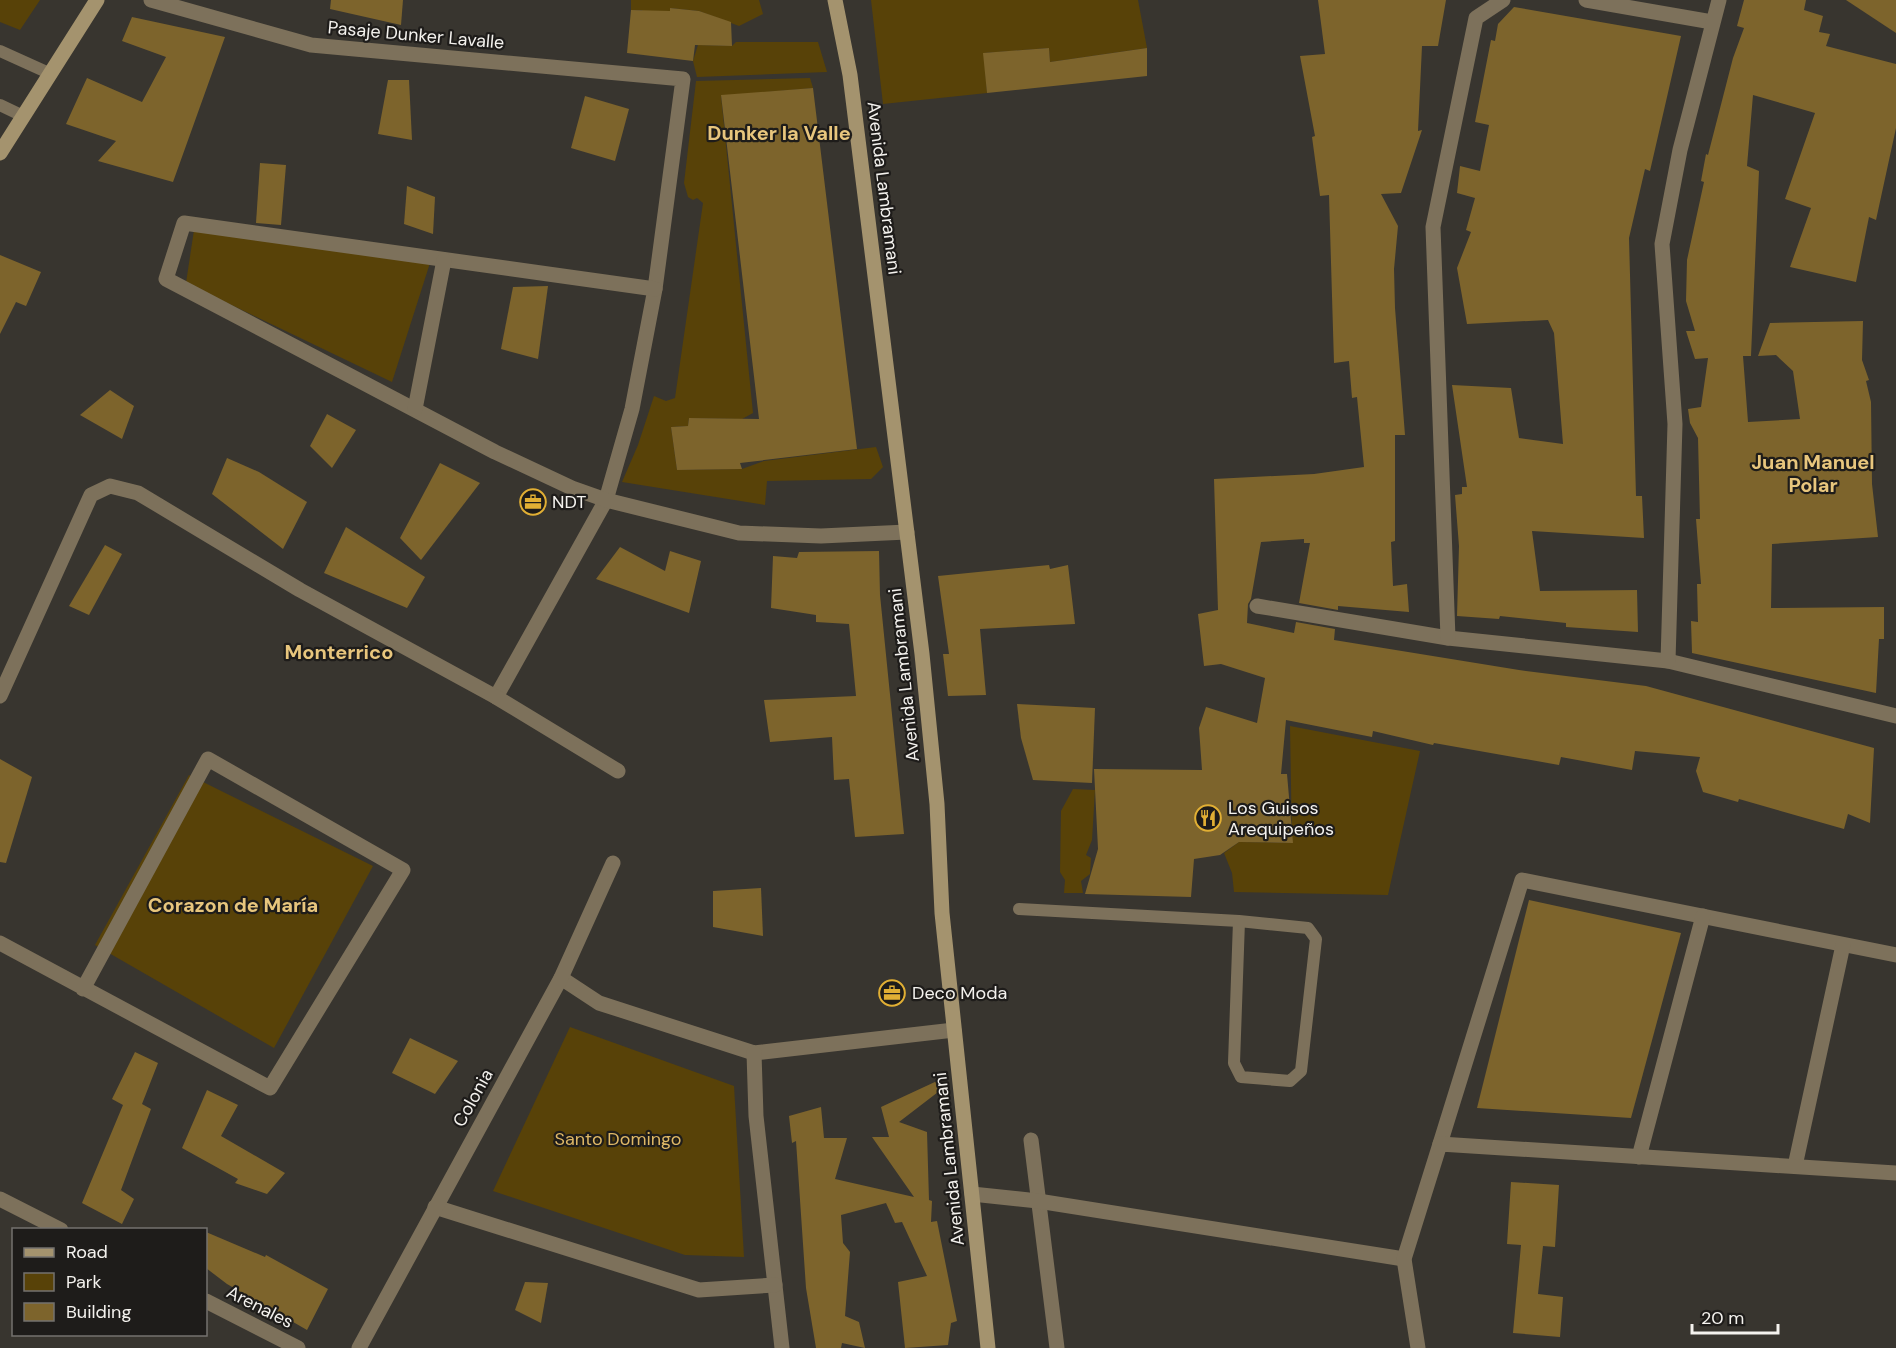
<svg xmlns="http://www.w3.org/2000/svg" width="1896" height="1348" viewBox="0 0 1896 1348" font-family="'DM Sans',sans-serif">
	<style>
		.green { fill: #584208 }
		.building { fill: #7d642c }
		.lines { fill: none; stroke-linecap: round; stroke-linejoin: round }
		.lane { stroke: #7d715b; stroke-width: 12 }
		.street { stroke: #7d715b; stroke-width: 15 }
		.secondary { stroke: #a4936e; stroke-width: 15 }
		.labels { text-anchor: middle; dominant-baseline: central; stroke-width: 4.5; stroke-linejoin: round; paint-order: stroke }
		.street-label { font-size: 18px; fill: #f4f2ee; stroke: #1e1c1a }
		.poi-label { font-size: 18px; fill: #f4f2ee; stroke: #1e1c1a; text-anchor: start }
		.park-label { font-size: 18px; fill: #dfb866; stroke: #1e1c1a }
		.neighbourhood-label { font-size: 20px; font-weight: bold; fill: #e8c67d; stroke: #1e1c1a }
	</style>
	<rect width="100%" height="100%" fill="#38352f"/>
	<g class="green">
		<polygon points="0,0 40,0 20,30 0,22"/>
		<polygon points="631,0 759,0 763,14 739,26 699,11 670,8 670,31 653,30 642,10 631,10"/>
		<polygon points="871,0 1138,0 1147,48 1050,62 1049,48 984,53 987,93 883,104"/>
		<polygon points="736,42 818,42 827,72 697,77 693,61 698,45 732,46"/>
		<polygon points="810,78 813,88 721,96 753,413 742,419 689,418 688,426 671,427 677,470 742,469 764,461 876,447 883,467 871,479 767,481 765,505 622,482 638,445 654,396 666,401 675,398 703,203 697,198 693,200 688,197 684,183 696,81"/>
		<polygon points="194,230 430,263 392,382 186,283"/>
		<polygon points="1290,726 1420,751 1388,895 1234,892 1232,873 1224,853 1239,842 1292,843"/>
		<polygon points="189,775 373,866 274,1048 95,945"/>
		<polygon points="1073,789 1095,790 1092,840 1086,855 1091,858 1090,874 1081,881 1083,893 1064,893 1065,880 1060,872 1061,811"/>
		<polygon points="570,1027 734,1086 744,1257 685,1255 493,1191"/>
	</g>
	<g class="building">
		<polygon points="331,0 403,0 401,25 330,9"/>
		<polygon points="1318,0 1446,0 1438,46 1422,46 1418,131 1422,130 1401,193 1381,194 1398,226 1394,269 1395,308 1405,435 1395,435 1395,541 1391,542 1393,586 1407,584 1409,612 1338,606 1338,610 1299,603 1310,543 1304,543 1304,539 1261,542 1251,599 1248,604 1247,623 1294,633 1296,622 1335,629 1334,640 1519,670 1646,686 1874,748 1870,823 1848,814 1844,829 1739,799 1738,802 1703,792 1696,771 1700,757 1635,751 1632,770 1561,757 1559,765 1434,743 1433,745 1373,731 1372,737 1286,720 1281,774 1287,774 1293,843 1239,842 1220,855 1194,859 1191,897 1085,894 1098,849 1094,769 1202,770 1199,728 1206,707 1257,723 1265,678 1221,664 1204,666 1198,614 1218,610 1214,479 1314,474 1364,467 1357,397 1352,398 1349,361 1334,363 1329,195 1320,196 1312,137 1315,136 1300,56 1325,54"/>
		<polygon points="1744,0 1806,0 1804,10 1823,16 1819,32 1830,34 1826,46 1896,64 1896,128 1876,220 1869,217 1856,282 1790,267 1811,208 1785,199 1815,113 1753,95 1747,166 1759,171 1751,356 1743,356 1748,422 1800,419 1793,371 1776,355 1758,356 1770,323 1863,321 1862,360 1869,380 1866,381 1871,402 1872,484 1878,537 1772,544 1771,608 1884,607 1884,639 1879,639 1876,693 1692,653 1691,621 1698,622 1697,584 1701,584 1696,519 1700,519 1698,438 1690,423 1688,409 1701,407 1708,358 1695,359 1686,331 1695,331 1686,301 1687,260 1704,182 1701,181 1706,154 1708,155 1733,58 1744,28 1737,26"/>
		<polygon points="1846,0 1896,0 1896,33"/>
		<polygon points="1514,7 1681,36 1650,171 1645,169 1629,238 1636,496 1642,496 1644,538 1532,531 1540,591 1637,590 1638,632 1566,627 1566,623 1500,616 1499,619 1457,616 1459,546 1455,495 1462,494 1462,487 1467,487 1452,385 1511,388 1519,438 1563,444 1554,333 1548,320 1467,324 1457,268 1471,232 1466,230 1475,198 1457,193 1460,166 1480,171 1489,125 1475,122 1491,40 1495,41 1498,24"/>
		<polygon points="670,8 699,11 731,22 732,46 695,45 693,61 627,53 631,10 670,11"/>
		<polygon points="132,17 225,37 173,182 98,161 116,141 66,124 87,78 142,102 166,57 122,41"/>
		<polygon points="1049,48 1050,62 1147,48 1147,76 987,93 983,53"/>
		<polygon points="388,80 409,80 412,140 378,134"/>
		<polygon points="813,88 857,449 740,463 742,469 677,470 671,427 688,426 689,418 759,419 721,95"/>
		<polygon points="585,96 629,109 615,161 571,148"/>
		<polygon points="260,163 286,165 281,225 256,223"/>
		<polygon points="407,186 435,197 433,234 404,224"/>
		<polygon points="0,255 41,272 26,306 16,302 0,334"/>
		<polygon points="548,286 538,359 501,349 513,287"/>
		<polygon points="110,390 134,406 122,439 80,415"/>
		<polygon points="327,414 356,430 332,468 310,446"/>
		<polygon points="227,458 259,472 307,502 283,549 212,494"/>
		<polygon points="440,463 480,483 421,560 400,538"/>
		<polygon points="346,527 425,577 407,608 324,573"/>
		<polygon points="105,545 122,554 89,615 69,606"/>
		<polygon points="620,547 665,571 670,551 701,561 689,613 596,579"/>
		<polygon points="879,551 880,595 904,834 855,837 849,779 834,780 832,737 770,742 764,700 856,696 849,624 816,622 816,615 771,608 773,556 797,558 799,552"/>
		<polygon points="1049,565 1050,569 1068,565 1075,624 980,629 986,695 948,696 943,654 949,654 938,576"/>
		<polygon points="1017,704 1095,708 1092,783 1033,780 1021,738"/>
		<polygon points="0,759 32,777 6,863 0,862"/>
		<polygon points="761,888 763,936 713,927 713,891"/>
		<polygon points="1529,900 1681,933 1631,1118 1477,1108"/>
		<polygon points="410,1038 458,1061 435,1094 392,1073"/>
		<polygon points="135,1052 158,1063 142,1104 151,1109 121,1190 134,1199 122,1224 82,1203 123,1105 112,1099"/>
		<polygon points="937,1081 942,1089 899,1122 927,1132 929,1200 932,1201 931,1222 937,1221 957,1321 951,1323 948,1345 905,1348 898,1282 927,1276 902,1222 895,1223 886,1203 841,1215 843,1243 850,1252 845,1316 859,1322 865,1348 842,1343 841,1348 816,1348 806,1288 796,1141 792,1143 789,1116 821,1107 824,1138 847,1138 835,1179 914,1197 872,1137 889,1137 881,1107"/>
		<polygon points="207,1090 238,1105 221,1136 285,1173 267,1194 235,1183 238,1179 182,1148"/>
		<polygon points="1511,1182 1559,1185 1555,1247 1543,1246 1538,1294 1563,1297 1560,1337 1513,1333 1521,1245 1507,1244"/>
		<polygon points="206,1232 265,1257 266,1255 328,1289 307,1330 227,1284 206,1268"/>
		<polygon points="525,1282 548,1283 541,1323 515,1310"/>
	</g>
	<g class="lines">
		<g class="lane">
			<polyline points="0,51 51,74"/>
			<polyline points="0,105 23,116"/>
			<polyline points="1019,909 1239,921 1308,928 1316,939 1301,1071 1290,1081 1241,1077 1234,1063 1239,921"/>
		</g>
		<g class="street">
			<polyline points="151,0 311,45 683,79 655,289 632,409 606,500 496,697"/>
			<polyline points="1586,0 1712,22"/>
			<polyline points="655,289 184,223 166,279 495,452 572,488 606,500 739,533 821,536 907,532"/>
			<polyline points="415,409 444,260"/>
			<polyline points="1257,606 1448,638 1668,661 1896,716"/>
			<polyline points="1448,638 1433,227 1476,18 1503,0"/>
			<polyline points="1668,661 1675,424 1662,244 1680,150 1719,0"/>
			<polyline points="0,696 91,495 110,486 138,493 300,590 496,697 618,771"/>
			<polyline points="0,943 270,1088 403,870 208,759 83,989"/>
			<polyline points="561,978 599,1003 754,1053 954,1030"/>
			<polyline points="754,1053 756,1116 782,1348"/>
			<polyline points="1031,1140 1057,1348"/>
			<polyline points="1440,1144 1522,880 1896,955"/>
			<polyline points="1639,1157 1703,916"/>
			<polyline points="1795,1166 1843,945"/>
			<polyline points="972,1194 1038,1201 1404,1259"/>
			<polyline points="0,1199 61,1230"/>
			<polyline points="435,1207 699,1290 775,1285"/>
			<polyline points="206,1301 298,1348"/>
			<polyline points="359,1348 561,978 613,863"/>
			<polyline points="1418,1348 1404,1259 1440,1144 1896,1173"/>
		</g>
		<g class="secondary">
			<polyline points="835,0 850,75 922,654 937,804 942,913 988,1348"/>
			<polyline points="0,153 97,0"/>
		</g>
	</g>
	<defs>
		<g id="office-ring" transform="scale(1.35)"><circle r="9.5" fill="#1e1c1a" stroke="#e1af34" stroke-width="1.5"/><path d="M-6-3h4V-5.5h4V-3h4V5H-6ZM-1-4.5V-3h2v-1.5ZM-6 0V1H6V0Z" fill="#e1af34"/></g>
		<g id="restaurant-ring" transform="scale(1.35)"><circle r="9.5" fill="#1e1c1a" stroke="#e1af34" stroke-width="1.5"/><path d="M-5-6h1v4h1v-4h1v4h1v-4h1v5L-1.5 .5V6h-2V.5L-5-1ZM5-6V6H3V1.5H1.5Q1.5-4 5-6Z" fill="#e1af34"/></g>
	</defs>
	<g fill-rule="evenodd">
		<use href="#office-ring" x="533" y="502"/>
		<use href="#restaurant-ring" x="1208" y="818"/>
		<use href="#office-ring" x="892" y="993"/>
	</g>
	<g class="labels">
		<g class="street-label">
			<text transform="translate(416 35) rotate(5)">Pasaje Dunker Lavalle</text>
			<text transform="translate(884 188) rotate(83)">Avenida Lambramani</text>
			<text transform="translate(904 675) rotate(-96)">Avenida Lambramani</text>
			<text transform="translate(473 1098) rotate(-61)">Colonia</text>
			<text transform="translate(949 1159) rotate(-96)">Avenida Lambramani</text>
			<text transform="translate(260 1307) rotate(27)">Arenales</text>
		</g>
		<g class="poi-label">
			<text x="552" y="502">NDT</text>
			<text x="1228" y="808">Los Guisos<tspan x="1228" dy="21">Arequipeños</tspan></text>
			<text x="912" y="993">Deco Moda</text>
		</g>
		<g class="park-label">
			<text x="618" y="1139">Santo Domingo</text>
		</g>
		<g class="neighbourhood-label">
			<text x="779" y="133">Dunker la Valle</text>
			<text x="1813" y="462">Juan Manuel<tspan x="1813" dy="23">Polar</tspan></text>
			<text x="339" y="652">Monterrico</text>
			<text x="233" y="905">Corazon de María</text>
		</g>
	</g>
	<rect x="12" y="1228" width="195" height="108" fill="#1e1c1a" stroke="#74726f" stroke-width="1.5"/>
	<rect x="24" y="1248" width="30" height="9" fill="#a4936e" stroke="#74726f" stroke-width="1.5"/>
	<text x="66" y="1258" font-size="18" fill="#f4f2ee">Road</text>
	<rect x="24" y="1273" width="30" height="18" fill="#584208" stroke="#74726f" stroke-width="1.5"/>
	<text x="66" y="1288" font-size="18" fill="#f4f2ee">Park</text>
	<rect x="24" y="1303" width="30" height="18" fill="#7d642c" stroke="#74726f" stroke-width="1.5"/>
	<text x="66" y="1318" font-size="18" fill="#f4f2ee">Building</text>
	<path d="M1692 1324v9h86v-9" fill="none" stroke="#f4f2ee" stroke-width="3"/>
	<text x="1701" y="1324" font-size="18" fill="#f4f2ee" stroke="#1e1c1a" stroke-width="4.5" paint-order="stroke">20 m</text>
</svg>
